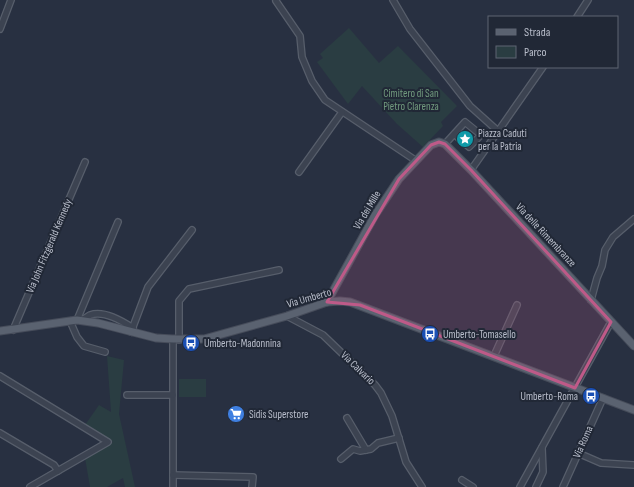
<svg xmlns="http://www.w3.org/2000/svg" width="634" height="487" viewBox="0 0 634 487" font-family="'Sofia Sans Condensed',sans-serif">
	<style>
		.green { fill: #2a3d42 }
		.lines { fill: none; stroke-linecap: round; stroke-linejoin: round }
		.minor-casing { stroke: #575e6b; stroke-width: 8 }
		.major-casing { stroke: #464c5a; stroke-width: 9 }
		.minor { stroke: #3c4351; stroke-width: 5.5 }
		.major { stroke: #5a6270; stroke-width: 7 }
		.marked { fill: #be5a88; fill-opacity: 0.2; stroke: #be5a88; stroke-width: 3; stroke-linejoin: round }
		.labels { text-anchor: middle; dominant-baseline: central; stroke-width: 4; stroke-linejoin: round; paint-order: stroke }
		.park-label { font-size: 11px; fill: #719a7e; stroke: #212836 }
		.poi-label { font-size: 11px; fill: #b9becb; stroke: #212836; text-anchor: start }
		.street-label { font-size: 11px; fill: #b9becb; stroke: #212836 }
	</style>
	<rect width="100%" height="100%" fill="#283041"/>
	<g class="green">
		<polygon points="349,28 379,63 398,46 457,106 441,122 443,126 423,147 397,124 362,86 348,104 317,62 323,58 320,54"/>
		<polygon points="107,356 124,360 119,414 135,487 125,487 123,478 107,487 90,487 85,458 113,442 85,425 99,405 111,412"/>
		<rect x="179" y="379" width="27" height="18"/>
	</g>
	<g class="lines">
		<g class="minor-casing">
			<g id="minor">
				<polyline points="393,0 410,29 470,106 499,132"/>
				<polyline points="276,1 300,36 302,57 312,81 325,100 415,160"/>
				<polyline points="577,17 588,0"/>
				<polyline points="0,29 11,0"/>
				<polyline points="445,144 465,122 481,135 469,147 454,134"/>
				<polyline points="471,170 543,67"/>
				<polyline points="299,172 342,112"/>
				<polyline points="591,300 597,278 602,266 605,250 613,237 634,219"/>
				<polyline points="287,316 323,335 375,385 381,393 392,416 406,462 422,487"/>
				<polyline points="77,320 118,222"/>
				<path d="M82,320C85,319 88,316 90,315C104,310 122,321 133,328"/>
				<polyline points="70,321 77,337 84,346 105,352"/>
				<polyline points="13,330 85,162"/>
				<polyline points="131,332 148,287 192,230"/>
				<polyline points="173,339 173,487"/>
				<polyline points="179,340 179,301 189,289 279,270"/>
				<polyline points="494,356 517,305"/>
				<polyline points="0,376 108,442 30,487"/>
				<polyline points="127,395 173,395"/>
				<polyline points="347,418 366,450"/>
				<polyline points="0,433 54,465 58,471"/>
				<polyline points="578,453 601,463 634,465"/>
				<polyline points="341,459 353,449 360,451 371,449 378,443 399,438"/>
				<polyline points="173,475 253,477 252,487"/>
				<polyline points="462,480 473,487"/>
				<polyline points="520,487 611,322"/>
				<polyline points="536,487 543,472 542,448"/>
				<polyline points="563,487 603,398"/>
			</g>
		</g>
		<g class="major-casing">
			<g id="major">
				<polyline points="327,302 375,215 399,179 431,145 439,142 445,144 471,170 634,346"/>
				<polyline points="0,331 77,320 98,323 156,338 173,339 204,339 287,316 327,302 340,301 350,302 634,410"/>
			</g>
		</g>
		<use href="#minor" class="minor"/>
		<use href="#major" class="major"/>
	</g>
	<path class="marked" d="M439,142L445,144L471,170L611,322L575,388L360,305L327,302L399,179L431,145Z"/>
	<defs>
		<g id="sight-disc" transform="scale(0.9)"><circle r="9.5" fill="#0f9aa8" stroke="#212836"/><path d="M0-6L1.8-2.2L6-1.7L2.9 1.2L3.7 5.4L0 3.3L-3.7 5.4L-2.9 1.2L-6-1.7L-1.8-2.2Z" fill="#fff"/></g>
		<g id="bus-disc" transform="scale(0.9)"><circle r="9.5" fill="#1a4fb4" stroke="#212836"/><path d="M-5-6H5V4H4V6H2V4H-2V6H-4V4H-5ZM-3.5-4V0h7V-4ZM-3.5 1.2v1.5H-2V1.2ZM2 1.2v1.5H3.5V1.2Z" fill="#fff"/></g>
		<g id="supermarket-disc" transform="scale(0.9)"><circle r="9.5" fill="#3f7fe0" stroke="#212836"/><path d="M-6-5.5h2.5l.6 2H6L4.5 2H-2.5L-4.4-4H-6ZM-1.5 3.2a1.3 1.3 0 1 0 .1 0ZM3 3.2a1.3 1.3 0 1 0 .1 0Z" fill="#fff"/></g>
	</defs>
	<g fill-rule="evenodd">
		<use href="#sight-disc" x="465" y="139"/>
		<use href="#bus-disc" x="430" y="334"/>
		<use href="#bus-disc" x="191" y="343"/>
		<use href="#bus-disc" x="591" y="396"/>
		<use href="#supermarket-disc" x="236" y="414"/>
	</g>
	<g class="labels">
		<g class="park-label">
			<text x="411" y="93">Cimitero di San<tspan x="411" dy="13">Pietro Clarenza</tspan></text>
		</g>
		<g class="poi-label">
			<text x="478" y="133">Piazza Caduti<tspan x="478" dy="13">per la Patria</tspan></text>
			<text x="443" y="334">Umberto-Tomasello</text>
			<text x="204" y="343">Umberto-Madonnina</text>
			<text x="578" y="396" text-anchor="end">Umberto-Roma</text>
			<text x="249" y="414">Sidis Superstore</text>
		</g>
		<g class="street-label">
			<text transform="translate(367 210) rotate(-59)">Via dei Mille</text>
			<text transform="translate(546 235) rotate(47)">Via delle Rimembranze</text>
			<text transform="translate(49 246) rotate(-67)">Via John Fitzgerald Kennedy</text>
			<text transform="translate(309 298) rotate(-16)">Via Umberto</text>
			<text transform="translate(358 368) rotate(44)">Via Calvario</text>
			<text transform="translate(583 442) rotate(-66)">Via Roma</text>
		</g>
	</g>
	<rect x="488" y="16" width="130" height="52" fill="#212836" stroke="#5e6472"/>
	<rect x="496" y="29" width="20" height="6" fill="#5a6270" stroke="#5e6472"/>
	<text x="524" y="36" font-size="12" fill="#b9becb">Strada</text>
	<rect x="496" y="46" width="20" height="12" fill="#2a3d42" stroke="#5e6472"/>
	<text x="524" y="56" font-size="12" fill="#b9becb">Parco</text>
</svg>
